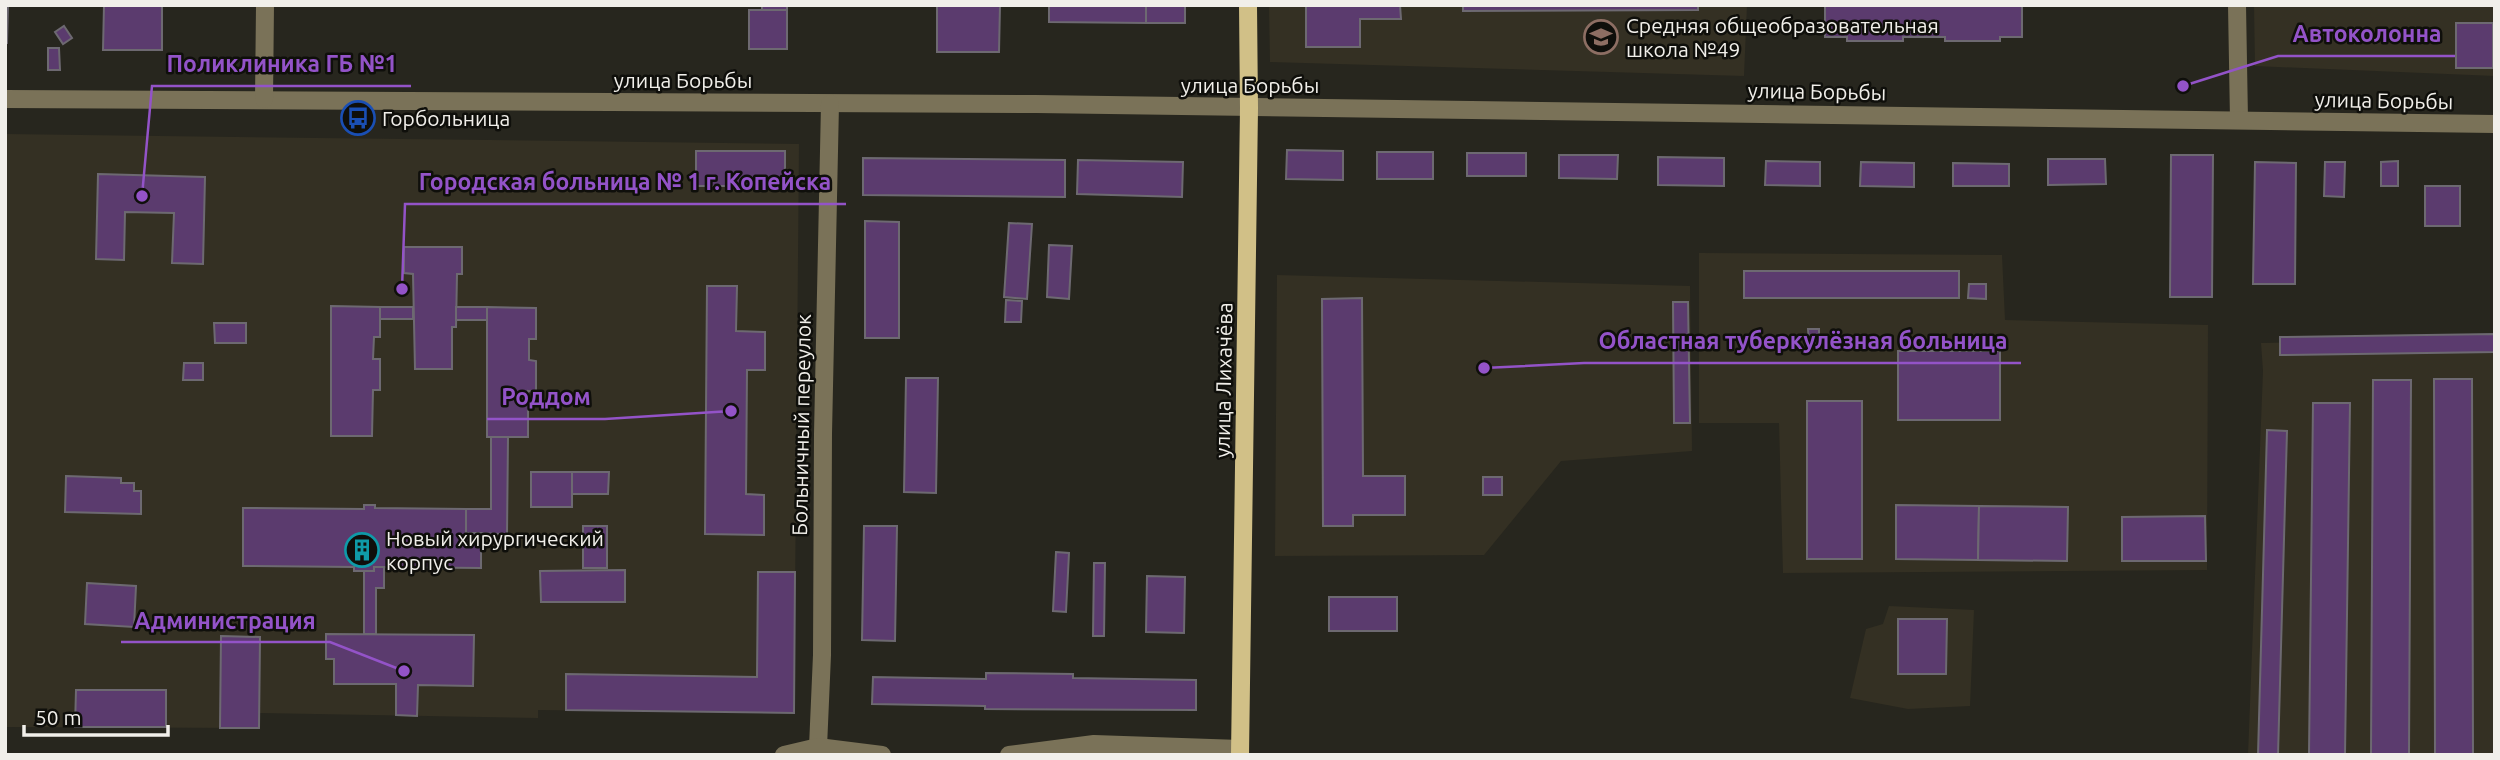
<svg xmlns="http://www.w3.org/2000/svg" width="2500" height="760" viewBox="0 0 2500 760" font-family="Ubuntu,sans-serif">
	<style>
		.built { fill: #343023 }
		.building { fill: #5b3b6e; stroke: #6d6971; stroke-width: 2 }
		.lines { fill: none; stroke-linecap: round; stroke-linejoin: round }
		.minor { stroke: #7a7258; stroke-width: 18 }
		.major { stroke: #d1c087; stroke-width: 18 }
		.labels { text-anchor: middle; dominant-baseline: central; stroke-width: 5; stroke-linejoin: round; paint-order: stroke }
		.poi-label { font-size: 21px; fill: #f1efea; stroke: #0f0f0b; text-anchor: start }
		.street-label { font-size: 21px; fill: #f1efea; stroke: #0f0f0b }
		.leader { fill: none; stroke: #9353c8; stroke-width: 2.5 }
		.callout-dot { fill: #9353c8; stroke: #0f0f0b; stroke-width: 2.5 }
		.callout-label { font-size: 23px; text-anchor: middle; font-weight: bold; fill: #9353c8; stroke: #0f0f0b; stroke-width: 5; stroke-linejoin: round; paint-order: stroke }
	</style>
	<rect width="100%" height="100%" fill="#27261e"/>
	<g class="built">
		<polygon points="1269,5 1747,5 1744,76 1270,62"/>
		<polygon points="2254,5 2495,5 2495,76 2255,66"/>
		<polygon points="5,134 799,144 794,713 538,710 538,718 260,713 259,728 5,727"/>
		<polygon points="1699,253 2002,255 2005,320 2208,325 2207,570 1783,573 1779,423 1699,423"/>
		<polygon points="1277,275 1690,286 1692,451 1561,461 1484,555 1275,556"/>
		<polygon points="2495,339 2495,755 2248,755 2263,371 2261,343"/>
		<polygon points="1889,606 1974,610 1970,706 1908,709 1850,698 1866,629 1883,624"/>
	</g>
	<g class="building">
		<polygon points="5,5 8,5 7,43 5,43"/>
		<polygon points="104,5 162,5 162,50 103,50"/>
		<rect x="762" y="5" width="25" height="5"/>
		<polygon points="937,5 1000,5 999,52 937,52"/>
		<polygon points="1049,5 1146,5 1146,23 1049,22"/>
		<rect x="1146" y="5" width="39" height="18"/>
		<polygon points="1306,5 1400,5 1401,19 1360,19 1360,47 1306,47"/>
		<polygon points="1463,5 1698,5 1698,10 1463,11"/>
		<polygon points="1825,5 2022,5 2022,37 2000,37 2000,41 1945,41 1945,37 1903,37 1903,41 1847,41 1847,37 1825,37"/>
		<rect x="749" y="10" width="38" height="39"/>
		<rect x="2456" y="23" width="37" height="45"/>
		<polygon points="64,26 72,38 63,44 55,32"/>
		<polygon points="48,48 59,48 60,70 48,70"/>
		<polygon points="1287,150 1343,151 1343,180 1286,179"/>
		<rect x="696" y="151" width="89" height="35"/>
		<rect x="1377" y="152" width="56" height="27"/>
		<rect x="1467" y="153" width="59" height="23"/>
		<polygon points="1559,155 1618,155 1617,179 1559,178"/>
		<polygon points="2171,155 2213,155 2212,297 2170,297"/>
		<polygon points="1658,157 1724,158 1724,186 1658,185"/>
		<polygon points="863,158 1065,160 1065,197 863,195"/>
		<polygon points="2048,159 2105,159 2106,184 2048,185"/>
		<polygon points="1078,160 1183,162 1182,197 1077,194"/>
		<polygon points="1766,161 1820,162 1820,186 1765,185"/>
		<polygon points="2398,161 2398,186 2381,186 2381,162"/>
		<polygon points="1861,162 1914,163 1914,187 1860,186"/>
		<polygon points="2255,162 2296,163 2295,284 2253,284"/>
		<polygon points="2325,162 2345,162 2344,197 2324,196"/>
		<polygon points="1953,163 2009,164 2009,186 1953,186"/>
		<polygon points="98,174 205,177 203,264 172,263 174,213 125,212 124,260 96,259"/>
		<rect x="2425" y="186" width="35" height="40"/>
		<polygon points="865,221 899,222 899,338 865,338"/>
		<polygon points="1009,223 1032,224 1027,299 1004,297"/>
		<polygon points="1049,245 1072,246 1069,299 1047,297"/>
		<polygon points="404,247 462,247 462,274 457,274 456,327 452,327 452,369 415,369 413,274 404,273"/>
		<rect x="1744" y="271" width="215" height="27"/>
		<polygon points="1969,284 1986,284 1986,299 1968,298"/>
		<polygon points="707,286 737,286 736,331 765,332 765,370 747,370 746,494 764,495 764,535 705,534"/>
		<polygon points="1362,298 1363,476 1405,476 1405,515 1353,515 1353,526 1323,526 1322,299"/>
		<polygon points="1006,300 1022,301 1021,322 1005,322"/>
		<polygon points="1673,302 1688,302 1690,423 1674,423"/>
		<polygon points="331,306 380,307 380,337 374,337 373,359 380,359 380,390 373,390 372,436 331,436"/>
		<rect x="380" y="307" width="33" height="12"/>
		<rect x="456" y="307" width="31" height="13"/>
		<polygon points="487,307 536,308 536,339 529,339 529,360 536,361 536,392 528,391 528,437 487,437"/>
		<polygon points="214,323 246,323 246,343 215,343"/>
		<polygon points="1808,329 1819,329 1819,343 1809,343"/>
		<polygon points="2495,334 2495,352 2280,355 2280,337"/>
		<rect x="1898" y="351" width="102" height="69"/>
		<polygon points="184,363 203,363 203,380 183,380"/>
		<polygon points="906,378 938,378 936,493 904,492"/>
		<polygon points="2434,379 2472,379 2473,755 2435,755"/>
		<polygon points="2373,380 2411,380 2409,755 2371,755"/>
		<rect x="1807" y="401" width="55" height="158"/>
		<polygon points="2313,403 2350,403 2345,755 2309,755"/>
		<polygon points="2267,430 2287,431 2278,755 2258,755"/>
		<polygon points="491,437 508,437 507,534 466,533 466,509 491,509"/>
		<rect x="531" y="472" width="41" height="35"/>
		<polygon points="572,472 609,472 608,494 572,494"/>
		<polygon points="66,476 121,478 121,483 134,483 134,491 141,491 141,514 65,512"/>
		<rect x="1483" y="477" width="19" height="18"/>
		<polygon points="364,505 375,505 375,508 466,509 466,533 481,533 481,568 374,567 374,571 354,571 354,567 243,566 243,508 364,509"/>
		<polygon points="1896,505 1979,506 1978,560 1896,559"/>
		<polygon points="1979,506 2068,507 2067,561 1978,560"/>
		<polygon points="2205,516 2206,561 2122,561 2122,517"/>
		<rect x="583" y="526" width="24" height="42"/>
		<polygon points="864,526 897,526 895,641 862,640"/>
		<polygon points="1056,552 1069,553 1066,612 1053,611"/>
		<polygon points="1094,563 1105,563 1104,636 1093,636"/>
		<polygon points="374,567 384,567 384,588 376,588 376,634 364,634 364,571 374,571"/>
		<polygon points="625,570 625,602 541,602 540,571"/>
		<polygon points="758,572 795,572 794,713 566,710 566,674 757,677"/>
		<polygon points="1147,576 1185,577 1184,633 1146,632"/>
		<polygon points="87,583 136,586 134,627 85,624"/>
		<rect x="1329" y="597" width="68" height="34"/>
		<polygon points="1898,619 1947,619 1946,674 1898,674"/>
		<polygon points="326,634 474,635 473,686 418,685 417,716 396,715 396,684 334,684 334,659 326,659"/>
		<polygon points="221,636 260,637 259,728 220,728"/>
		<polygon points="986,673 1073,674 1073,678 1196,680 1196,710 985,709 985,706 872,704 873,677 986,679"/>
		<polygon points="76,690 166,690 166,727 75,727"/>
	</g>
	<g class="lines">
		<g class="minor">
			<polyline points="2237,5 2239,120"/>
			<polyline points="5,99 1036,104 2495,124"/>
			<polyline points="264,99 265,5"/>
			<polyline points="818,747 822,655 823,434 830,104"/>
			<polyline points="784,755 818,747 882,755"/>
			<polyline points="1009,755 1094,744 1240,749"/>
		</g>
		<polyline class="major" points="1240,755 1249,108 1248,5"/>
	</g>
	<defs>
		<g id="school-ring" transform="scale(1.75)"><circle r="9.5" fill="#0f0f0b" stroke="#8d6e63" stroke-width="1.5"/><path d="M0-5L7-2L0 1L-7-2ZM-4 1L0 2.5L4 1V4Q0 6-4 4Z" fill="#8d6e63"/></g>
		<g id="bus-ring" transform="scale(1.75)"><circle r="9.5" fill="#0f0f0b" stroke="#1a4fb4" stroke-width="1.5"/><path d="M-5-6H5V4H4V6H2V4H-2V6H-4V4H-5ZM-3.5-4V0h7V-4ZM-3.5 1.2v1.5H-2V1.2ZM2 1.2v1.5H3.5V1.2Z" fill="#1a4fb4"/></g>
		<g id="building-ring" transform="scale(1.75)"><circle r="9.5" fill="#0f0f0b" stroke="#0f9aa8" stroke-width="1.5"/><path d="M-4-6H4V6H1V3H-1V6H-4ZM-2.5-4.3h1.7v1.8h-1.7ZM.8-4.3h1.7v1.8H.8ZM-2.5-1h1.7V.8h-1.7ZM.8-1h1.7V.8H.8Z" fill="#0f9aa8"/></g>
	</defs>
	<g fill-rule="evenodd">
		<use href="#school-ring" x="1601" y="37"/>
		<use href="#bus-ring" x="358" y="118"/>
		<use href="#building-ring" x="362" y="550"/>
	</g>
	<g class="labels">
		<g class="poi-label">
			<text x="1626" y="25">Средняя общеобразовательная<tspan x="1626" dy="24">школа №49</tspan></text>
			<text x="382" y="118">Горбольница</text>
			<text x="386" y="538">Новый хирургический<tspan x="386" dy="24">корпус</tspan></text>
		</g>
		<g class="street-label">
			<text x="683" y="80">улица Борьбы</text>
			<text x="1250" y="85">улица Борьбы</text>
			<text transform="translate(1817 91) rotate(1)">улица Борьбы</text>
			<text transform="translate(2384 100) rotate(1)">улица Борьбы</text>
			<text transform="translate(1223 380) rotate(-89)">улица Лихачёва</text>
			<text transform="translate(801 425) rotate(-89)">Больничный переулок</text>
		</g>
	</g>
	<path class="leader" d="M2183 86L2278 56H2455M142 196L152 86H411M402 289L405 204H846M1484 368L1584 363H2021M731 411L605 419H487M404 671L330 642H121"/>
	<g class="callout-dot">
		<circle cx="2183" cy="86" r="7"/>
		<circle cx="142" cy="196" r="7"/>
		<circle cx="402" cy="289" r="7"/>
		<circle cx="1484" cy="368" r="7"/>
		<circle cx="731" cy="411" r="7"/>
		<circle cx="404" cy="671" r="7"/>
	</g>
	<g class="callout-label">
		<text x="2367" y="42">Автоколонна</text>
		<text x="282" y="72">Поликлиника ГБ №1</text>
		<text x="625" y="190">Городская больница № 1 г. Копейска</text>
		<text x="1803" y="349">Областная туберкулёзная больница</text>
		<text x="546" y="405">Роддом</text>
		<text x="225" y="629">Администрация</text>
	</g>
	<rect width="2500" height="760" fill="none" stroke="#f1efea" stroke-width="14"/>
	<path d="M24 725v10h144v-10" fill="none" stroke="#f1efea" stroke-width="3.5"/>
	<text x="35" y="725" font-size="21" fill="#f1efea" stroke="#0f0f0b" stroke-width="5" paint-order="stroke">50 m</text>
</svg>
